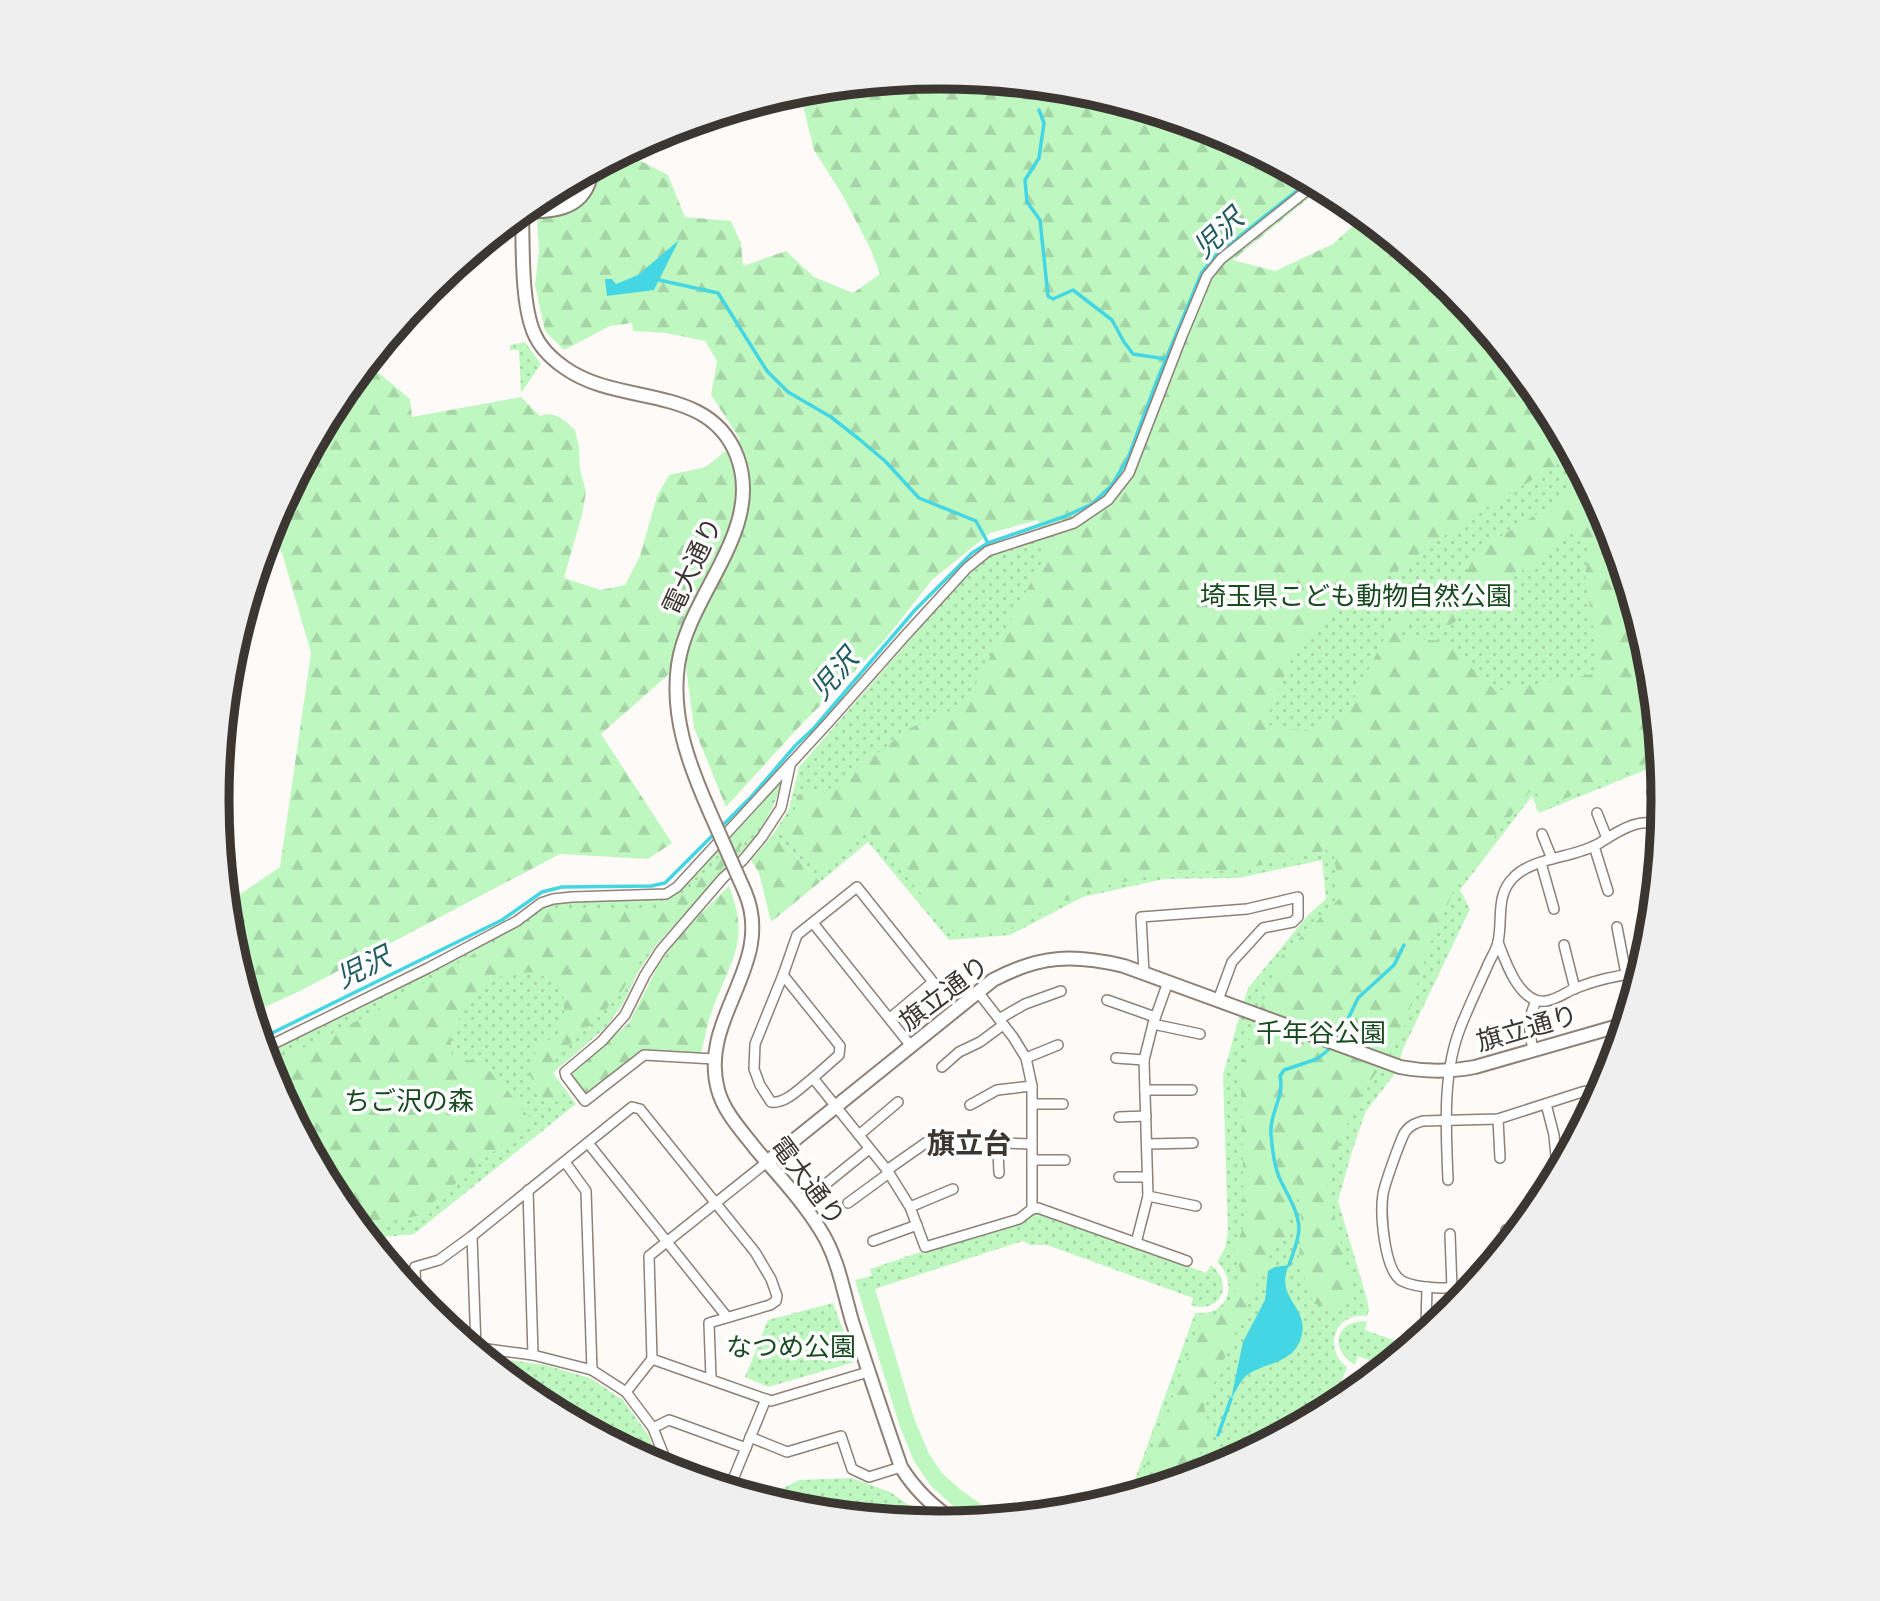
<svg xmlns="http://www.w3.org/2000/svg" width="1880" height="1601" viewBox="0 0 1880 1601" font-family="Cabin,'Noto Sans JP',sans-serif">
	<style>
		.grass { fill: url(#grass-dots) }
		.forest { fill: url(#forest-firs) }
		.garden { fill: #bff7c1 }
		.water { fill: #45d6e3 }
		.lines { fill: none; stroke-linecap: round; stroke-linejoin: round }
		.stream { stroke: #45d6e3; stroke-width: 3.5 }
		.street-casing { stroke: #8e8177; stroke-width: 12 }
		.secondary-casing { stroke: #8e8177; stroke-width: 16 }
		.highway-casing { stroke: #d8d7d6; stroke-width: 19 }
		.street { stroke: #fff; stroke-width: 9 }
		.secondary { stroke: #fff; stroke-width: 12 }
		.highway { stroke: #f69e7f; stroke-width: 16 }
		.secondary-bridge-casing { stroke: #8e8177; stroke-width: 16; stroke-linecap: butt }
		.secondary-bridge { stroke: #fff; stroke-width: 12 }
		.labels { text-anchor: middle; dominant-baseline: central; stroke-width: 7; stroke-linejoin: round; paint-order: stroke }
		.street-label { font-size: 26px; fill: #3c3632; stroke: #fff }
		.park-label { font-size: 26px; fill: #184b20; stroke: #fff }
		.water-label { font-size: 28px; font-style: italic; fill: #205b60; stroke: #fff }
		.neighbourhood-label { font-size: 28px; font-weight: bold; fill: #3c3632; stroke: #fff }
		.rim { fill: none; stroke: #3c3632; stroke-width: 9 }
	</style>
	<defs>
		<pattern id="grass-dots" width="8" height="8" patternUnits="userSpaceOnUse" patternTransform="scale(1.75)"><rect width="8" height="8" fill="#bff7c1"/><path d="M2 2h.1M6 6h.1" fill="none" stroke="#a5d4a6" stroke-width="1.8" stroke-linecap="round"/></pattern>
		<pattern id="forest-firs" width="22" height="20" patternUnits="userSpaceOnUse" patternTransform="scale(1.75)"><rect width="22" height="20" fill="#bff7c1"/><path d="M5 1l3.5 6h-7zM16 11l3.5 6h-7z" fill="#a5d4a6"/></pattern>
	</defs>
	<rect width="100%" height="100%" fill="#fefaf8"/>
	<g class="grass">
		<path d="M1452,289L1542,399L1609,524L1650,660L1660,764L1539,813L1532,796L1460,890L1470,909L1403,1049L1397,1071L1366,1111L1353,1148L1338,1201L1367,1299L1369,1310L1367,1316C1335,1312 1322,1348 1347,1367L1332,1408L1216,1469L1129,1496L1195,1313C1203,1313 1212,1313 1218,1308C1234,1297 1230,1273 1217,1262L1225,1248L1228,1232L1223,1075L1238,1021L1248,988L1309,914L1326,899L1322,860L1239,878L1164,879L1083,897L1010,935L949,940L868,842L820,882L774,833L789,809L799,767L976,564L990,554L1048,537Z"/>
		<polygon points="525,342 541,364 521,393 519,350 510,350 510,345"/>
		<polygon points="779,782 782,784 772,809 756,836 656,945 637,974 623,1004 605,1028 553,1073 576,1104 414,1234 373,1238 373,1244 338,1202 271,1077 264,1053 456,960 551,903 664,899 689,883"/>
		<path d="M1036,1213L1048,1214L1206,1273L1211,1265C1235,1284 1220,1315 1191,1305L1193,1298L1047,1245H1030L1023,1241L859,1294L855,1280L872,1276L870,1269Z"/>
		<polygon points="833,1303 855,1362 768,1387 745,1377 768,1320"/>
		<path d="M1365,1321L1367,1322L1365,1330L1410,1346L1386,1366L1358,1356L1355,1365C1329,1350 1335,1321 1365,1321Z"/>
		<polygon points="482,1356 545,1365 590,1378 623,1400 649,1436 660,1467 615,1443 591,1418 560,1403 533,1398"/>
		<polygon points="852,1478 890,1492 936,1524 858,1516 854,1513 798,1510 761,1499 799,1480"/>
	</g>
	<g class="forest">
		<path d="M940,77L1082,91L1217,132L1321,188L1233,260L1275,271L1333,244L1363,217L1452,289L1542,399L1572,456L1471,517L1349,604L1299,642L1264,724L1311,732L1349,708L1389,629L1429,566L1400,638L1443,641L1496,691L1600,673L1585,575L1590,550L1572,533L1436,636L1477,551L1587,483L1609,524L1650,660L1659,758L1543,808L1534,786L1454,890L1429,947L1401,1037L1356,1102L1326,1179L1354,1300L1337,1309L1315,1304L1308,1290L1299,1258L1302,1224L1296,1179L1288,1236L1274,1248L1260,1275L1204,1407L1210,1430L1211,1447C1197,1454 1182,1461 1178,1478C1162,1474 1164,1461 1143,1473L1203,1318L1226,1311L1242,1275L1234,1251L1244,1225L1241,1074L1249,1039L1279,959L1340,898L1333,849L1238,870L1163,873L1083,891L1009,929L953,932L869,831L818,873L780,832L795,810L797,795L832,788L910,728L964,705L1042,562L1038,520L990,533L932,580L883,642L798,728L726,807L694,728L685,660L601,734L672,843L648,859L560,854L300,991L252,1013L230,941L227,903L280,867L311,653L282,553L268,537L272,523L339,398L382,345L389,350L378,359L374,369L410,399L412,417L521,397L540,416C554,410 565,420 575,430L579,447L580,469L586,492L582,515L564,578L601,590L625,585L640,556L657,496L669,475L706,467L740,439L711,395L717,361L705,341L666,333L633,331L632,323L610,326L564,350L545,331L535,285L539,251L537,220L531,205L538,199L625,153L668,175L685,217L731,221L741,243L743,266L786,251L814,277L853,293L880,274L870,248L843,196L814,150L801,98L810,90Z"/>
		<polygon points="773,796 770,807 752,834 717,874 653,941 618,997 554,1061 551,1078 564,1097 557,1102 542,1097 529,1074 537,1047 557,1035 565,1018 563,995 549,979 534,972 506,974 481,988 450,1032 452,1058 480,1062 501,1082 527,1115 533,1119 416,1216 366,1226 366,1236 338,1202 271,1077 268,1065 361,1019 545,913 570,910 655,910 687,890 711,866"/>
		<polygon points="774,833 820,882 771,922 759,873 751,860"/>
		<path d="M729,886C751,942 731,959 712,1011C707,1024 705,1039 701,1053L643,1050L589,1092H583L572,1078L573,1072L629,1023L658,966L682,932Z"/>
	</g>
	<polygon class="garden" points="875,1288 914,1418 929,1454 942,1473 961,1490 1001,1518 975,1520 951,1504 930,1485 914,1461 900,1427 859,1294"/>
	<g class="water">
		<polygon points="679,240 654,290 607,296 605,279 612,279 616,284 638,275"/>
		<path d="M1289,1265C1273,1300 1313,1307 1300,1341C1291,1363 1266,1363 1250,1373C1241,1378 1236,1391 1231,1399L1243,1342L1265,1300L1268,1271L1275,1267Z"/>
	</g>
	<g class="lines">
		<g class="stream">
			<polyline points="1039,110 1044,123 1039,158 1025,180 1027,202 1040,220 1048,296 1053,299 1073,290 1112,320 1124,342 1133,354 1166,359"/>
			<polyline points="659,280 718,293 767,371 788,392 831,417 859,439 885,461 919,498 976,521 988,543"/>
			<polyline points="260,1039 502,920 542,892 562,887 651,886 665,883 752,796 795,746 814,728 915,610 972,553 988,543 1066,516 1092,504 1112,485 1128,458 1156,383 1202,272 1215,256 1309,181"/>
			<path d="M1289,1265C1293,1253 1299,1240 1299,1228C1298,1209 1286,1193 1279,1177C1274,1164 1272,1148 1271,1134C1269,1113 1285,1097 1280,1076L1284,1070L1317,1059L1327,1051L1348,1019L1358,998L1394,965L1404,945"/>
			<polyline points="1218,1435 1231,1399"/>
		</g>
		<g class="street-casing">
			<g id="street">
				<polyline points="1652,792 1658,813 1657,825"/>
				<polyline points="1597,813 1607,838"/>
				<polyline points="1542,834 1552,859"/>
				<polyline points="1594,846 1608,891"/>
				<polyline points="1541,863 1554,909"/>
				<polyline points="1651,874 1656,872"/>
				<polyline points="813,923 911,1046"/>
				<polyline points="1617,927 1626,974"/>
				<path d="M1498,942C1505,961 1520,1005 1546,1001C1558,999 1566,992 1576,988C1596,980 1619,975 1640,973"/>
				<polyline points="1564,945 1575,989"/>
				<polyline points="1144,973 1141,917 1247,909 1298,897 1298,917 1293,922 1263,928 1232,962 1218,1000"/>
				<polyline points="783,975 840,1046 839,1055 813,1078"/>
				<polyline points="978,992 1013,1037 1026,1058 1032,1086 1032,1209"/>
				<polyline points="1107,1000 1155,1017"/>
				<path d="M890,1018L933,982L857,887L797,935L783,975L755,1044L754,1069L760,1085L771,1102C786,1104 801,1087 813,1078L887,1170L910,1207L925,1247L1019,1219L1032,1209L1038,1208L1187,1261"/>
				<polyline points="999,1019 1025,1004 1061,991"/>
				<polyline points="1153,1024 1200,1034"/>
				<polyline points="263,1049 428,968 517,921 541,903 553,899 572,897 666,894 677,887 828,723 904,637 967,568 988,551 1074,523 1108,500 1129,473 1182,336 1207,276 1221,259 1315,184"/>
				<path d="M1533,1050C1529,1030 1527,1020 1536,1001"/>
				<polyline points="1026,1058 1058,1045"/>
				<polyline points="1116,1058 1144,1060"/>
				<polyline points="714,1059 644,1055 585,1101 566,1076 565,1072 602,1041 625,1015 645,975 661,950 723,878 743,860 762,837 781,808 790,766"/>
				<polyline points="942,1067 959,1052 980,1042 1003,1025"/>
				<polyline points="1145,1090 1192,1090"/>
				<polyline points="1033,1104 1063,1104"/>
				<polyline points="1546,1104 1554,1135 1557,1168"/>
				<polyline points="970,1105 997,1090 1032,1086"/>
				<polyline points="1119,1117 1146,1116"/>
				<polyline points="1498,1119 1500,1158"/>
				<polyline points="859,1135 898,1102"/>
				<polyline points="588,1143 727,1317"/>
				<polyline points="1148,1144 1193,1143"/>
				<polyline points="1032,1160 1065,1160"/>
				<polyline points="565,1162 586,1191 592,1370"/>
				<polyline points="887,1170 927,1142"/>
				<polyline points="999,1173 998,1151 1005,1143 1032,1144"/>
				<polyline points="1119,1177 1147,1177"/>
				<path d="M1448,1180C1446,1129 1442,1073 1461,1026C1469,1006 1478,987 1487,967C1490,959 1496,951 1498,942C1503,920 1495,895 1514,877C1534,857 1574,858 1598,844C1614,834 1643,813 1661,828"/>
				<polyline points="528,1190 533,1355"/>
				<polyline points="1148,1196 1196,1206"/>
				<polyline points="848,1203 889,1173"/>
				<polyline points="801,1204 869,1149"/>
				<polyline points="910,1207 953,1189"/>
				<polyline points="1506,1230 1507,1245"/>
				<polyline points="1450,1234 1452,1288"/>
				<polyline points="472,1236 476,1348"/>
				<polyline points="873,1241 917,1225"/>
				<polyline points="1136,1243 1148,1196 1144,1060 1153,1024 1168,982"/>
				<path d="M1472,1287C1452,1288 1420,1290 1402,1281C1384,1271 1380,1213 1383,1194C1385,1183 1400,1141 1405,1132C1410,1125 1416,1123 1423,1121L1498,1119L1582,1092L1603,1088"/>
				<polyline points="416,1297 415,1267 439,1260 472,1236 632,1107 640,1109 755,1252 771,1279 777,1296 776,1301 770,1305 709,1323 711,1378"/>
				<polyline points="1426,1326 1427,1287"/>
				<polyline points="472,1347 533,1355 592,1370 626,1392 653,1428 670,1471"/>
				<polyline points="652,1359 649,1256 767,1162"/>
				<polyline points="626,1392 652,1359 771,1401 868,1372"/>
				<polyline points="653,1428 669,1420 746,1448"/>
				<polyline points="750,1437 787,1452 841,1436 852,1469 869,1477 901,1467"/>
				<polyline points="729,1489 766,1399"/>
			</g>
		</g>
		<g class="secondary-casing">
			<g id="secondary">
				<path d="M522,212C523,246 521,303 534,333C540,348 552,359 565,368C620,407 709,383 737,456C765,530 688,594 678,665C671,716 688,762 708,808"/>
				<path d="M522,212C556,211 586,210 592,170"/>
				<path d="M745,892C776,965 698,1017 718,1090C724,1112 741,1130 755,1148C777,1174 803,1201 821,1231C838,1258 843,1290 852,1321C868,1370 884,1418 901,1467C915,1490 933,1507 956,1522"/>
				<path d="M767,1162L993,980C1040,955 1073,954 1124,966L1400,1067C1426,1072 1450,1072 1475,1067L1625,1024"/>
			</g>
		</g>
		<g class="highway-casing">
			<polyline id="highway" points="552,1410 576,1418 592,1431"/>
		</g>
		<use href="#street" class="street"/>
		<use href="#secondary" class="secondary"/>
		<use href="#highway" class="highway"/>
		<g class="secondary-bridge-casing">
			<polyline id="secondary-bridge" points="708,808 745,892"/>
		</g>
		<use href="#secondary-bridge" class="secondary-bridge"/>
	</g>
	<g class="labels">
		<g class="street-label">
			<text transform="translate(692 566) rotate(-65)">電大通り</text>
			<text transform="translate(944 993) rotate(-37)">旗立通り</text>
			<text transform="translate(1527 1028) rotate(-16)">旗立通り</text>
			<text transform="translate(808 1181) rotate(53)">電大通り</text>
		</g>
		<g class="park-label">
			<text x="1356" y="596">埼玉県こども動物自然公園</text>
			<text x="1321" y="1033">千年谷公園</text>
			<text x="409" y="1101">ちご沢の森</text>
			<text x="791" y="1347">なつめ公園</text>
		</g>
		<g class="water-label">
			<text transform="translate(1218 233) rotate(-43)">児沢</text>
			<text transform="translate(834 674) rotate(-49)">児沢</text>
			<text transform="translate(363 967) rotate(-26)">児沢</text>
		</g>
		<g class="neighbourhood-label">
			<text x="969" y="1143">旗立台</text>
		</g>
	</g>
	<path d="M0 0H1880V1601H0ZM229 800a711 711 0 1 1 1422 0a711 711 0 1 1-1422 0Z" fill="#efefef" fill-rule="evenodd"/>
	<path class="rim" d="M229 800a711 711 0 1 1 1422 0a711 711 0 1 1-1422 0Z"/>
</svg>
